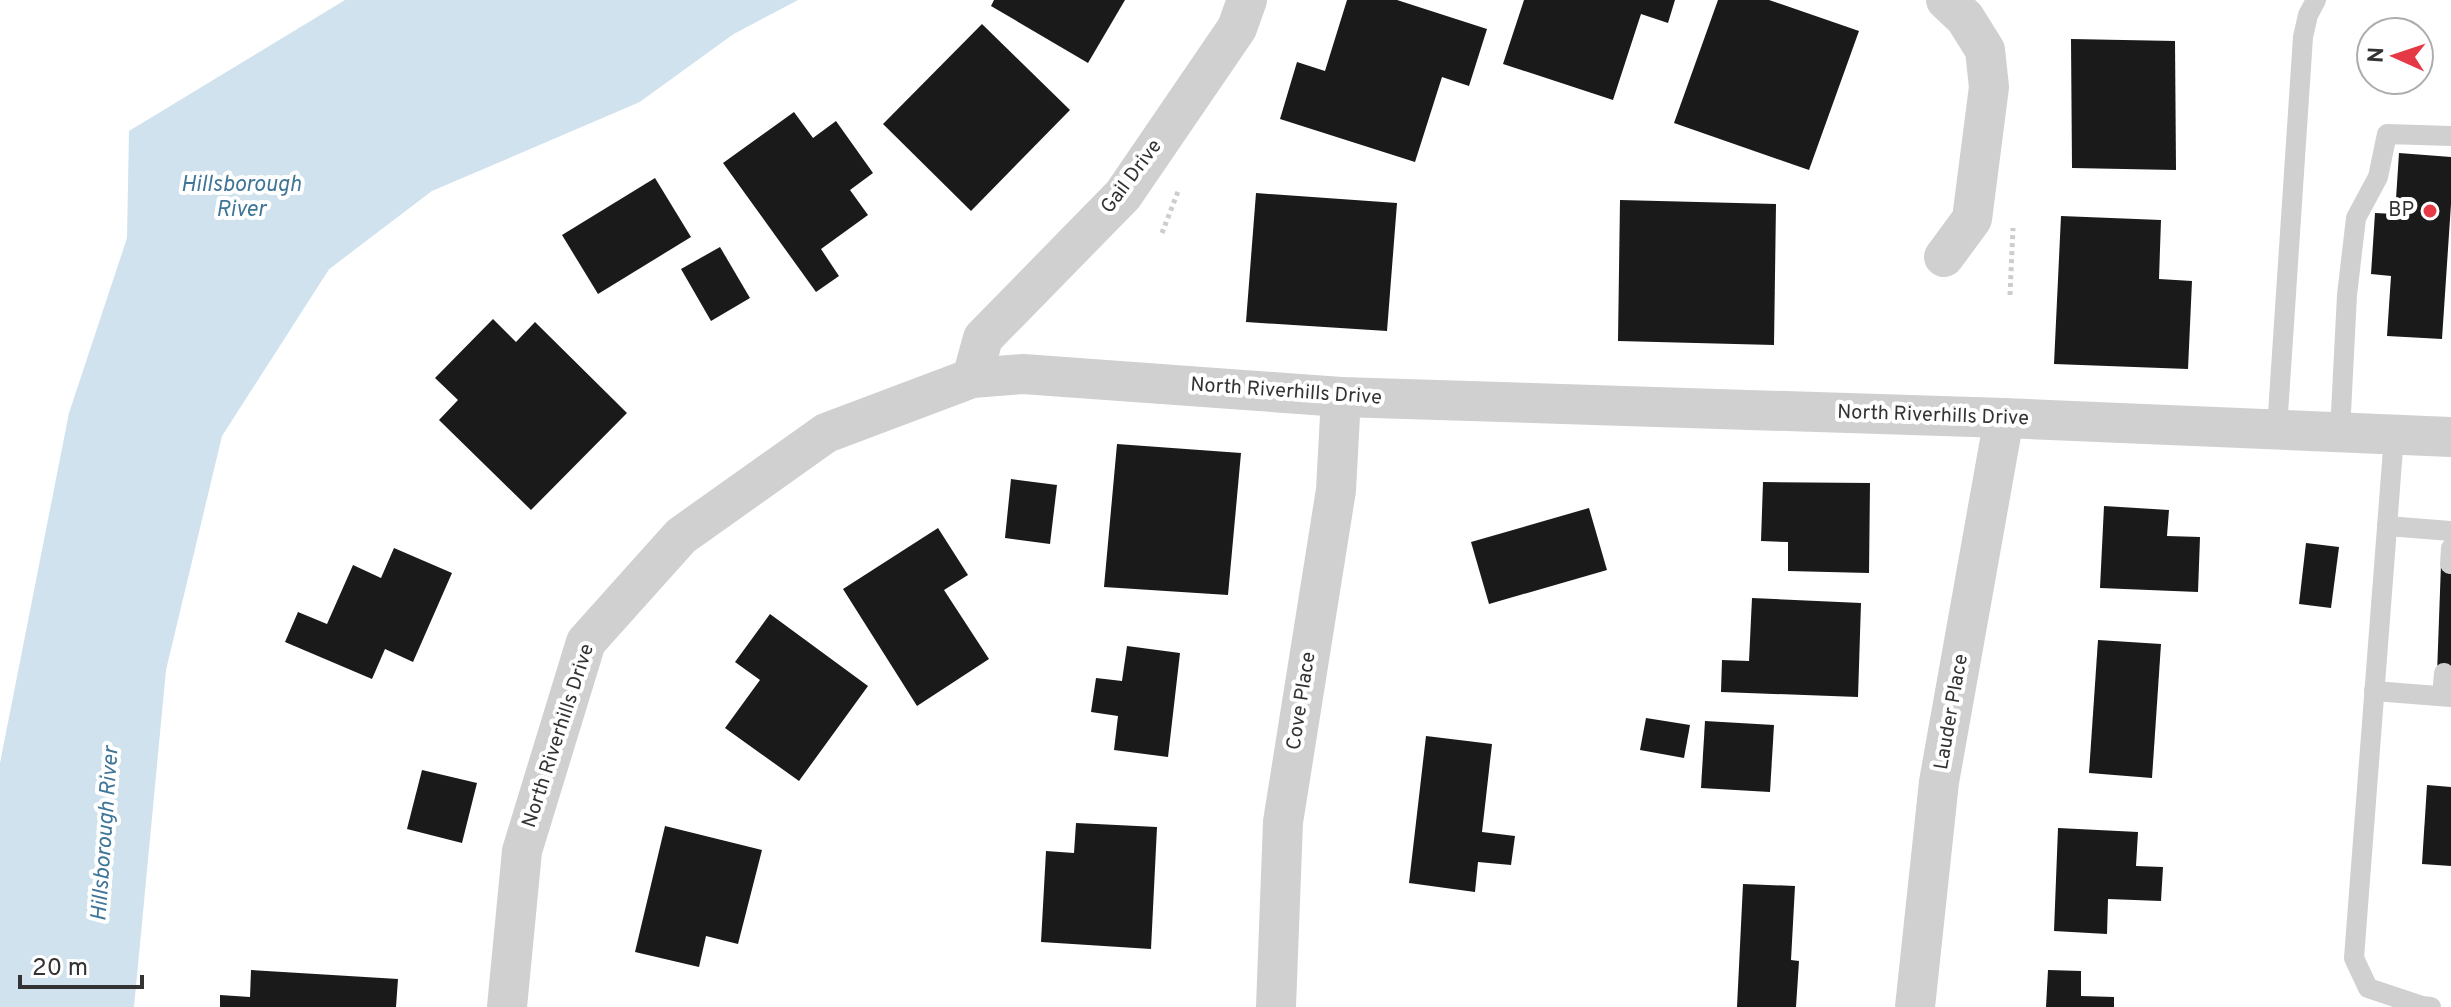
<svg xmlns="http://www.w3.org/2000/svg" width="2451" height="1007" viewBox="0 0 2451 1007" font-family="Overpass,sans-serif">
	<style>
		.water { fill: #cfe2ee }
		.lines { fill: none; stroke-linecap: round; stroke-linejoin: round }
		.river { stroke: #cfe2ee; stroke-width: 72 }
		.building { fill: #1a1a1a }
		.path { stroke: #cdcdcd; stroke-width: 5; stroke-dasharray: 4 4; stroke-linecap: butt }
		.service { stroke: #d0d0d0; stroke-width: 20 }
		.minor { stroke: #d0d0d0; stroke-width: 40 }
		.poi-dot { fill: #e63946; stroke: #fff; stroke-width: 3 }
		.labels { text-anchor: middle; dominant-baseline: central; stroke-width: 8; stroke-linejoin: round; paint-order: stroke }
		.street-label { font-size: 20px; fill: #333; stroke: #fff }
		.poi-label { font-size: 20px; fill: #333; stroke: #fff; text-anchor: end }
		.water-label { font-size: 22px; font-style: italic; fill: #3f7597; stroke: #fff }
	</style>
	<rect width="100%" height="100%" fill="#fff"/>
	<polygon class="water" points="345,0 798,0 582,114 421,126 222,436 166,670 134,1007 0,1007 0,763 69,413 127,238 129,131"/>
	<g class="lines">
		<polyline class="river" points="308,240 413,160 621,71 719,0"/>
	</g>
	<g class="building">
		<polygon points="994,0 1125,0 1088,63 991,6"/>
		<polygon points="1347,0 1397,0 1487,29 1469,86 1442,77 1415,162 1280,119 1297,62 1325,71"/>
		<polygon points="1524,0 1675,0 1668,23 1641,14 1613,100 1503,64"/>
		<polygon points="1718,0 1769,0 1859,31 1809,170 1674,123"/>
		<polygon points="982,24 1070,110 971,211 883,124"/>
		<polygon points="2071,39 2175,41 2176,170 2072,168"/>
		<polygon points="794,112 813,138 836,121 873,173 850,190 868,215 821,249 839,276 816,292 723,163"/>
		<polygon points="2399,153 2451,157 2451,204 2442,339 2387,336 2391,276 2371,274 2375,213 2395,214"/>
		<polygon points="655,178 691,237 598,294 562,235"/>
		<polygon points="1256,193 1397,203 1387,331 1246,322"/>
		<polygon points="1620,200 1776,204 1774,345 1618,341"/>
		<polygon points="2061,216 2161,220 2159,279 2192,281 2188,369 2054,364"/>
		<polygon points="720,247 750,298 711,321 681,269"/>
		<polygon points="493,319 516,342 535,322 627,413 531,510 439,420 458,400 435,378"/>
		<polygon points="1117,444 1241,453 1228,595 1104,587"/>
		<polygon points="1011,479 1057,485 1050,544 1005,538"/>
		<polygon points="1763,482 1870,483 1869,573 1788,571 1788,542 1761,541"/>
		<polygon points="2104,506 2169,510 2167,536 2200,537 2198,592 2100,588"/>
		<polygon points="1589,508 1607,570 1489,604 1471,542"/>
		<polygon points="938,528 968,575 944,590 989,659 917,706 843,589"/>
		<polygon points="2306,543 2339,547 2331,608 2299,604"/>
		<polygon points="394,548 452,573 413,662 385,649 372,679 285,642 298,612 327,624 353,565 381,578"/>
		<polygon points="2441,564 2451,564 2451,674 2437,674"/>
		<polygon points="1752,598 1861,603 1858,697 1721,692 1722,660 1749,661"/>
		<polygon points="770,614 868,686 799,781 725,728 760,680 735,662"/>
		<polygon points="2098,640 2161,644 2152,778 2089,773"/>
		<polygon points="1127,646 1180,653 1168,757 1114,750 1118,716 1091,712 1096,678 1122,681"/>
		<polygon points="1646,718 1690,725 1684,758 1640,750"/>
		<polygon points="1705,721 1774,725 1770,792 1701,788"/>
		<polygon points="1426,736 1492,744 1482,832 1515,836 1511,865 1478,862 1475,892 1409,883"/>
		<polygon points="422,770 477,783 462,843 407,829"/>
		<polygon points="2427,785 2451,787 2451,866 2422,864"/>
		<polygon points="1076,823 1157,827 1151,949 1041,942 1046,851 1074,853"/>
		<polygon points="665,826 762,850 738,944 706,936 699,967 635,952"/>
		<polygon points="2058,828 2138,832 2136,866 2163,867 2161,901 2108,899 2107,934 2054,931"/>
		<polygon points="1743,884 1795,886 1791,960 1799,961 1796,1007 1737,1007"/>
		<polygon points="251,970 398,979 396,1007 220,1007 220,995 250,997"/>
		<polygon points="2048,970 2081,971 2081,996 2114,997 2114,1007 2046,1007"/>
	</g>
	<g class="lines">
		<g class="path">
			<polyline points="1162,233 1179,189"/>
			<polyline points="2010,295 2013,228"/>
		</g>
		<g class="service">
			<polyline points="2277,429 2303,37 2308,15 2316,0"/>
			<polyline points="2340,432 2347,295 2356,218 2378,177 2387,134 2451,136"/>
			<polyline points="2394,436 2354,958 2368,988 2422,1006 2431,1007"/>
			<polyline points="2387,526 2451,531"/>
			<polyline points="2450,564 2451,548"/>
			<polyline points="2374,691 2451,697"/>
			<polyline points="2442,696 2444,673"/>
		</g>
		<g class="minor">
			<polyline points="1944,257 1972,219 1989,87 1985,50 1965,18 1946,0"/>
			<polyline points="972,378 983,338 1123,195 1237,28 1247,0"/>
			<polyline points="507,1007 522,851 586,642 681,536 826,433 972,378 1023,374 1341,397 2004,418 2451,437"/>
			<polyline points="1276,1007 1283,822 1336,490 1341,397"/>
			<polyline points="1915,1007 1939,782 2004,418"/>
		</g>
	</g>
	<circle class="poi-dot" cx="2430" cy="211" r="8"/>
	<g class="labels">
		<g class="street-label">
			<text transform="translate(1132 177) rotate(-53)">Gail Drive</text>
			<text transform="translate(1286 392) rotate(4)">North Riverhills Drive</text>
			<text transform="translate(1933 416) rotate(2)">North Riverhills Drive</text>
			<text transform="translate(1302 701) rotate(-81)">Cove Place</text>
			<text transform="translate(1952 712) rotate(-80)">Lauder Place</text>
			<text transform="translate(559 736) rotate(-72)">North Riverhills Drive</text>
		</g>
		<g class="poi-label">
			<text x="2414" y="211">BP</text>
		</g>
		<g class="water-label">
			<text x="241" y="185">Hillsborough<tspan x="241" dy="25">River</tspan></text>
			<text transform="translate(106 834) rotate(-86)">Hillsborough River</text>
		</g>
	</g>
	<g transform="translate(2395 56) rotate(273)"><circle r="38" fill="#ffffff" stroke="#adadad" stroke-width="2"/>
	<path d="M0-6L14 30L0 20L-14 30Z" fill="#e63946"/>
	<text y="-12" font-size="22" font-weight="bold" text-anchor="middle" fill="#333333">N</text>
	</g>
	<path d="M20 975v12h122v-12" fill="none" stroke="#333333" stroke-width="4"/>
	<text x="32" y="975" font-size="24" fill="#333333" stroke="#ffffff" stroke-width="6" paint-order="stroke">20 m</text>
</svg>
